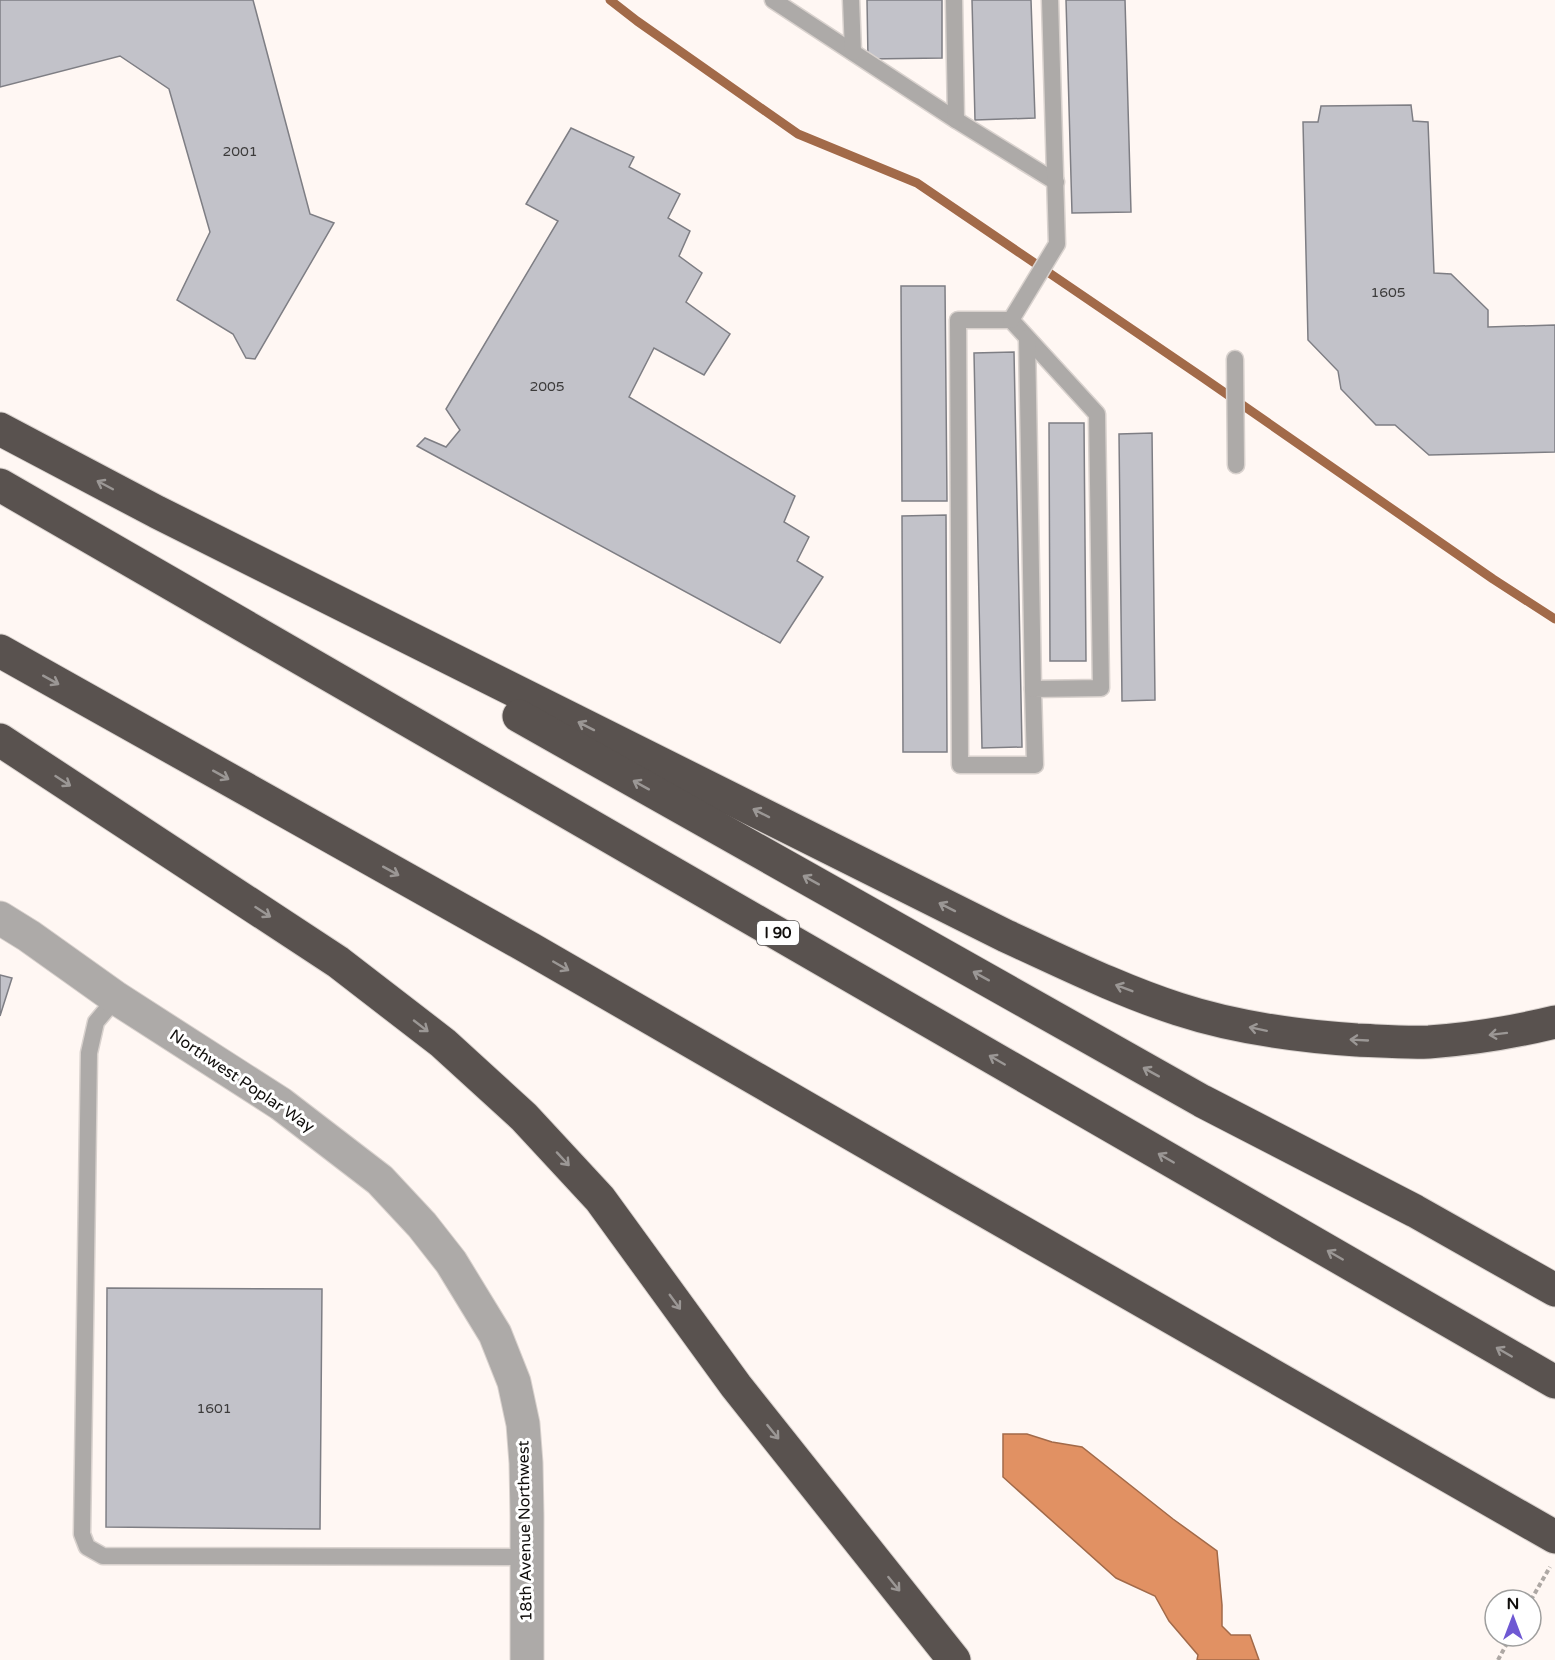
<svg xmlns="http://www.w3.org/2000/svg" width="1555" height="1660" viewBox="0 0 1555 1660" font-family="'Varela Round',sans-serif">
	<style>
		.water { fill: #e19163; stroke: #a26a49; stroke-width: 1.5 }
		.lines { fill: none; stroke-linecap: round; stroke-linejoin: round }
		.stream { stroke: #a26a49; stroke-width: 9 }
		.building { fill: #c2c2c9; stroke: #7e7e84; stroke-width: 1.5 }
		.lane-casing { stroke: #d9d2ce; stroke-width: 19 }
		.street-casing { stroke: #d9d2ce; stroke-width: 35 }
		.highway-casing { stroke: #d9d2ce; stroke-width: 35 }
		.path { stroke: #aea8a4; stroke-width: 4; stroke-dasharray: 4.5 3; stroke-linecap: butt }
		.lane { stroke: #adaaa8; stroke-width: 16 }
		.street { stroke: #adaaa8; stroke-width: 33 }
		.highway { stroke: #59524f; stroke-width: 33 }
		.oneway { stroke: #9b9795 }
		.labels { text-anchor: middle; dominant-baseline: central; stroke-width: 6; stroke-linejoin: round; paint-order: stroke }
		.number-label { font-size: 14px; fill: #3c3b3b }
		.shield { fill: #fff; stroke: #585655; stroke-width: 1.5 }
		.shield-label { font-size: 15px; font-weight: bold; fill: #100e0c }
		.street-label { font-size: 16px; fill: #100e0c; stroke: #fff }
	</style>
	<rect width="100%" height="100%" fill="#fff7f3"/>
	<polygon class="water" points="1003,1434 1027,1434 1052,1442 1082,1447 1173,1519 1217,1551 1222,1605 1222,1626 1231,1635 1250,1635 1259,1660 1197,1660 1198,1655 1169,1621 1155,1596 1116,1578 1003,1477"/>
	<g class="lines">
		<polyline class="stream" points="610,0 637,21 798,134 917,183 1202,377 1493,579 1555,619"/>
	</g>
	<g class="building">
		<polygon points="0,0 253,0 310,214 334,223 255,359 246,358 233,334 177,300 210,232 169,89 120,56 0,87"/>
		<polygon points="867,0 942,0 942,58 868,59"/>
		<polygon points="972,0 1031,0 1035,118 975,120"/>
		<polygon points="1066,0 1125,0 1131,212 1072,213"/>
		<polygon points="1411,105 1413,121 1428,122 1434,273 1451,274 1488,310 1488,327 1555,325 1555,452 1429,455 1395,425 1376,425 1341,389 1338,371 1308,340 1303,122 1318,122 1321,106"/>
		<polygon points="571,128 634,157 629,167 680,194 668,218 690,231 679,256 702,273 686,302 730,334 704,375 654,348 629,397 795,496 784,522 809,537 797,561 823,577 780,643 417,446 425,438 446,447 460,430 446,409 558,221 526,204"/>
		<polygon points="901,286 945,286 947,501 902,501"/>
		<polygon points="1014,352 1022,747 982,748 974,353"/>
		<polygon points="1049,423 1084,423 1086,661 1050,661"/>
		<polygon points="1152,433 1155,700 1122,701 1119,434"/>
		<polygon points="946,515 947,752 903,752 902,516"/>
		<polygon points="0,975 12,978 0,1016"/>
		<polygon points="107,1288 322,1289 320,1529 106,1527"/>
	</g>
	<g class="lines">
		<g class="lane-casing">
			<g id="lane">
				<polyline points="773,0 956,120 1056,182"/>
				<polyline points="851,0 853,52"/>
				<polyline points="954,0 956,120"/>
				<polygon points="958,320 1011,320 1097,414 1101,688 1033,689 1035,765 960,765"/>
				<polyline points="1011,320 1057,244 1050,0"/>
				<polyline points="1027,338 1033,689"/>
				<polyline points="1235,359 1236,465"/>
				<polyline points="116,998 96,1022 89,1053 82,1534 87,1547 103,1556 527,1557"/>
			</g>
		</g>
		<g class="street-casing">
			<polyline id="street" points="0,918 29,936 116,998 281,1104 380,1180 422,1225 451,1262 495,1334 514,1382 523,1424 526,1463 527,1516 527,1660"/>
		</g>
		<g class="highway-casing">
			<g id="highway">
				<path d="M0,429L157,512L1006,936C1063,962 1119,990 1178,1009C1236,1028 1296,1036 1357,1040C1381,1041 1405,1043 1429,1042C1472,1039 1514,1032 1555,1022"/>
				<polyline points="0,485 1555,1382"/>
				<polyline points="0,651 531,949 952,1192 1555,1537"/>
				<polyline points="519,716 1202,1101 1415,1211 1555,1290"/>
				<polyline points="0,740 338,962 443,1043 524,1117 600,1199 736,1386 954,1660"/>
			</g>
		</g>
		<g class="path">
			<polyline points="1531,1600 1550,1567"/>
			<polyline points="1498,1660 1511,1636"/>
		</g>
		<use href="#lane" class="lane"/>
		<use href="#street" class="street"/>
		<use href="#highway" class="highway"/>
	</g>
	<defs><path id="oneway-shaft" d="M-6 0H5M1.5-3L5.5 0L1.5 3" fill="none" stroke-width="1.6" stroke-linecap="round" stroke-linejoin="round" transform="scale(1.5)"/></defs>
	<g class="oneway">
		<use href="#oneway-shaft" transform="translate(105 485) rotate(-152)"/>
		<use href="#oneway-shaft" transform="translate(51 680) rotate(29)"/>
		<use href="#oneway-shaft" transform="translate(586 726) rotate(-153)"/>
		<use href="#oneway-shaft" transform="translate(221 775) rotate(29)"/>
		<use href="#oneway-shaft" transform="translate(63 781) rotate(33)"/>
		<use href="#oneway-shaft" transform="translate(641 785) rotate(-151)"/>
		<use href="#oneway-shaft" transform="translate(761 813) rotate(-153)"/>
		<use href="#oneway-shaft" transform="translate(391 871) rotate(29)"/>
		<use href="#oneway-shaft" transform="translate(811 880) rotate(-151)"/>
		<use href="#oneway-shaft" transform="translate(947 907) rotate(-153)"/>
		<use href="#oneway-shaft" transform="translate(263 912) rotate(33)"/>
		<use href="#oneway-shaft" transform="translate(561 966) rotate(30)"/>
		<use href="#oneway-shaft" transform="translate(981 976) rotate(-151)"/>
		<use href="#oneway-shaft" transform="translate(1124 988) rotate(-159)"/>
		<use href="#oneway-shaft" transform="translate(421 1026) rotate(38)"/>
		<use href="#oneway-shaft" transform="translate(1258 1029) rotate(-168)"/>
		<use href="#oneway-shaft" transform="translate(1498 1034) rotate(173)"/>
		<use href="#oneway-shaft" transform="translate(1359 1040) rotate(-177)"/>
		<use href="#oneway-shaft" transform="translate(997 1060) rotate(-150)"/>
		<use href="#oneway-shaft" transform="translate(1151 1072) rotate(-151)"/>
		<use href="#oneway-shaft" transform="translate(1166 1158) rotate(-150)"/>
		<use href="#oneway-shaft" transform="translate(563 1159) rotate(47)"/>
		<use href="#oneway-shaft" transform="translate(1335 1255) rotate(-150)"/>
		<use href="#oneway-shaft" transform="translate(675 1302) rotate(54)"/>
		<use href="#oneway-shaft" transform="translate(1504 1352) rotate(-150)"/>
		<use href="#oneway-shaft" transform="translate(773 1432) rotate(51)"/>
		<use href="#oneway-shaft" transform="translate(894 1584) rotate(51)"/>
	</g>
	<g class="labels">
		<g class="number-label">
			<text x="240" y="151">2001</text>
			<text x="1388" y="292">1605</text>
			<text x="547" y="386">2005</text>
			<text x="214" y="1408">1601</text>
		</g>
		<rect class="shield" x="757" y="921" width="42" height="24" rx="4.5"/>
		<g class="shield-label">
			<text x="778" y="933">I 90</text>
		</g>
		<g class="street-label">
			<text transform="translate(242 1081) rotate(34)">Northwest Poplar Way</text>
			<text transform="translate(525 1531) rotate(-91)">18th Avenue Northwest</text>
		</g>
	</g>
	<g transform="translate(1513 1618)"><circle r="28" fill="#ffffff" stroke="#9f9f9e" stroke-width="1.5"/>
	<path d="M0-4.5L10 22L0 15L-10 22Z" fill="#6f59d3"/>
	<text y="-9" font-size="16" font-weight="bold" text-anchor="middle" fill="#100e0c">N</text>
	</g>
</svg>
